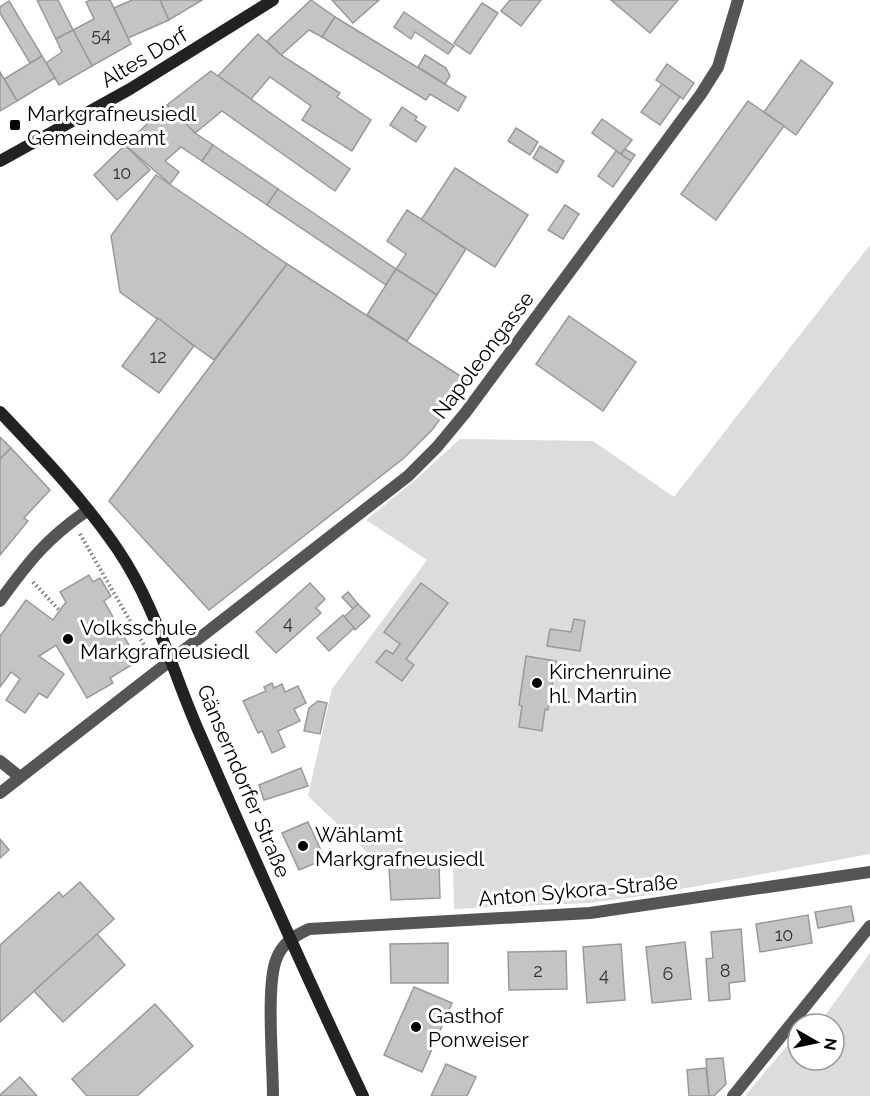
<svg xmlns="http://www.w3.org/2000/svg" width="870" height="1096" viewBox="0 0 870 1096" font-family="Raleway,sans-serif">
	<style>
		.green { fill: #dcdcdc }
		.building { fill: #c4c4c4; stroke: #999; stroke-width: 1.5 }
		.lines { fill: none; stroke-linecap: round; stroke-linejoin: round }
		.path { stroke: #777; stroke-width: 4; stroke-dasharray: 1.5 3; stroke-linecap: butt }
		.street { stroke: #555; stroke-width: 12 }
		.secondary { stroke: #222; stroke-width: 12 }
		.poi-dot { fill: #000; stroke: #fff; stroke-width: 2 }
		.labels { text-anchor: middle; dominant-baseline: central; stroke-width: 6; stroke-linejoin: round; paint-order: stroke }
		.number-label { font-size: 18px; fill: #313131 }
		.street-label { font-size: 21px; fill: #000; stroke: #fff }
		.poi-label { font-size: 21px; fill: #000; stroke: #fff; text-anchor: start }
	</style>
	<rect width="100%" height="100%" fill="#fff"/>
	<g class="green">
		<polygon points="870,245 870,854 649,895 589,903 454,909 453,857 373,858 308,796 332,689 427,560 366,520 413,482 460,439 593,441 674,497"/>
		<polygon points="870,953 870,1096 745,1096 791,1041 798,1043 798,1060 834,1060 834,1024 819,1024"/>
	</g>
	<g class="building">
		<polygon points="37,0 58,0 73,30 56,39"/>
		<polygon points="91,0 110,0 131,44 92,66 73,30 94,19 86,2"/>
		<polygon points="132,0 160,0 169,20 128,38 114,8"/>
		<polygon points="160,0 202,0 169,20"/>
		<polygon points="311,0 335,17 322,37 309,30 281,55 267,41"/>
		<polygon points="332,0 379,0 353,23"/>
		<polygon points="510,0 541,0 521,26 501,11"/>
		<polygon points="611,0 678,0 650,33"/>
		<polygon points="9,1 42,56 30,63 0,13 0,7"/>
		<polygon points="482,3 498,13 470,54 454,43"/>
		<polygon points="404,12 454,46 448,54 415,32 411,39 394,27"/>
		<polygon points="335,17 466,97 458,111 430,94 426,100 322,37"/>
		<polygon points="73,30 92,66 59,85 46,63 62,52 56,39"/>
		<polygon points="258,34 281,55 340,93 337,97 371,120 352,151 302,120 311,106 270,77 251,99 218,76"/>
		<polygon points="425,55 446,68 450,76 445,84 418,67"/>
		<polygon points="42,56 55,78 17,101 4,79"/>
		<polygon points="801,60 833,83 796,135 764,112"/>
		<polygon points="667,64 694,83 683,99 656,80"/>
		<polygon points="211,71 350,169 335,191 222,111 195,133 167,105"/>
		<polygon points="0,72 17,101 0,111"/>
		<polygon points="662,84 680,97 660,125 641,112"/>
		<polygon points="748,101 784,126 716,220 681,194"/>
		<polygon points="167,105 195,133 213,145 202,161 181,147 165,161 179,172 170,184 125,145"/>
		<polygon points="402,107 417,117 415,120 426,127 416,142 390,125"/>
		<polygon points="602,119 632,140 621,154 592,133"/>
		<polygon points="516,128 538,142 530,155 508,141"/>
		<polygon points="125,145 150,170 117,200 94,175"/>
		<polygon points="213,145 278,189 267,205 202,161"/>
		<polygon points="540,146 564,161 557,173 533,158"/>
		<polygon points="625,149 635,155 631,161 621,154"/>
		<polygon points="616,151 631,161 613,187 598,176"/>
		<polygon points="455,168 528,215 495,267 421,220"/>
		<polygon points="156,175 287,264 214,360 120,292 111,236"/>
		<polygon points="278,189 396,269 386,285 267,205"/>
		<polygon points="565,205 579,214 563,239 548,230"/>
		<polygon points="407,210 466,249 437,295 396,269 406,254 387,241"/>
		<polygon points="287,264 468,381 432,430 404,458 209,610 109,501"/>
		<polygon points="396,269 437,295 407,341 367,315"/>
		<polygon points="569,316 636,362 603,411 536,364"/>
		<polygon points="158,318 194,346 159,393 122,366"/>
		<polygon points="0,437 11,448 0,459"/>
		<polygon points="11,448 50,490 24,518 28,521 0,555 0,459"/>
		<polygon points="89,575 93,582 100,578 111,596 104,601 138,661 110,678 113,683 87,698 56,645 39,656 64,674 47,698 39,693 25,713 6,700 20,679 11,672 0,687 0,636 26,600 53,620 66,602 60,592"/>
		<polygon points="310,583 325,599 316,608 321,613 276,653 256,632"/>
		<polygon points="421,583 448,603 406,659 414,665 402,681 376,662 386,650 393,654 400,644 384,632"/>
		<polygon points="348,592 358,604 353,609 342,597"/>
		<polygon points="358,604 370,616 355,630 344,617"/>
		<polygon points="343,615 354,628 329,651 317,638"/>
		<polygon points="574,619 585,621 580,651 547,646 550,629 571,632"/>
		<polygon points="526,656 556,661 548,710 545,709 542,731 519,727 522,706 519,705"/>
		<polygon points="272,683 274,688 282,684 285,692 298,686 306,703 294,709 300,721 278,731 285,747 272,753 262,731 258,733 243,701 266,691 264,687"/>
		<polygon points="318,701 327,703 320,734 304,731 309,708"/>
		<polygon points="301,768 308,786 264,800 259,785"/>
		<polygon points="308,822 325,859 299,870 282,833"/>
		<polygon points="0,839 9,850 0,858"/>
		<polygon points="439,865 440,898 391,900 389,868"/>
		<polygon points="80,882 114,919 0,1022 0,945 59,892 63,897"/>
		<polygon points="851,906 854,921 818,928 815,912"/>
		<polygon points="808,915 812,943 760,952 756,924"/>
		<polygon points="741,929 745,981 729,983 730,999 709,1001 706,959 713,958 711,932"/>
		<polygon points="97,934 125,965 63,1022 34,991"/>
		<polygon points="685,942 691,999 652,1003 646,947"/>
		<polygon points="448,943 448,983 391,983 390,944"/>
		<polygon points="621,944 625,1000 587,1003 583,947"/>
		<polygon points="566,951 567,989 509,990 508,952"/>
		<polygon points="414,987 452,1003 422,1072 384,1055"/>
		<polygon points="155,1004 193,1046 137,1096 87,1096 72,1079"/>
		<polygon points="723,1058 726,1084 714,1096 709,1096 706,1059"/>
		<polygon points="446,1064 476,1077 467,1096 431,1096"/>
		<polygon points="706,1068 709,1096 689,1096 687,1070"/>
		<polygon points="20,1077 37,1096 0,1096 0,1095"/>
	</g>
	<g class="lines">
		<g class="path">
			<polyline points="80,534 145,647"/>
			<polyline points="33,582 60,611"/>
		</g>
		<g class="street">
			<path d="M0,601C29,561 47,538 88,510"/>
			<polyline points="0,761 20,777"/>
			<polyline points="0,793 408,476 437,447 466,412 701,94 718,67 738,0"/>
			<path d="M273,1096C273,1064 266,987 276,960C282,943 294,936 309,929L590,913L870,872"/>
			<polyline points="733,1096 870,926"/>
		</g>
		<g class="secondary">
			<polyline points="0,161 130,89 273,0"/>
			<path d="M0,412C42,456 84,500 118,550C156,606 172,671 199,732C252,854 306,976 363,1096"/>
		</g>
	</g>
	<g class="poi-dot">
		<rect x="9" y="119" width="12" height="12" rx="3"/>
		<circle cx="68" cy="639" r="6"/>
		<circle cx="537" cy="683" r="6"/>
		<circle cx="303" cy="846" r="6"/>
		<circle cx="416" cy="1027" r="6"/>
	</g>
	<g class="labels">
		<g class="number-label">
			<text x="101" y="34">54</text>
			<text x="122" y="172">10</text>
			<text x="158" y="356">12</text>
			<text x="288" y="622">4</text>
			<text x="784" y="934">10</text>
			<text x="538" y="970">2</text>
			<text x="725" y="970">8</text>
			<text x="668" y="973">6</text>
			<text x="604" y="974">4</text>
		</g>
		<g class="street-label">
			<text transform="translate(144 57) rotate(-31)">Altes Dorf</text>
			<text transform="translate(483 355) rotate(-53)">Napoleongasse</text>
			<text transform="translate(244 781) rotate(67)">Gänserndorfer Straße</text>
			<text transform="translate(578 890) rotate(-5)">Anton Sykora-Straße</text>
		</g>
		<g class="poi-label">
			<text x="27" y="113">Markgrafneusiedl<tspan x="27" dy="24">Gemeindeamt</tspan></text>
			<text x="80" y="627">Volksschule<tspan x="80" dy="24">Markgrafneusiedl</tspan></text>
			<text x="549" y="671">Kirchenruine<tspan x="549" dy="24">hl. Martin</tspan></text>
			<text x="315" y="834">Wählamt<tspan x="315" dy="24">Markgrafneusiedl</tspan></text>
			<text x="428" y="1015">Gasthof<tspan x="428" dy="24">Ponweiser</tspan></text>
		</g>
	</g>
	<g transform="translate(816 1042) rotate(99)"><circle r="28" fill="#ffffff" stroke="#999999" stroke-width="1.5"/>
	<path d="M0-4.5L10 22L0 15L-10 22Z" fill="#000000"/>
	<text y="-9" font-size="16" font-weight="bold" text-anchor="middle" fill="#000000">N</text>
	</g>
</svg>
